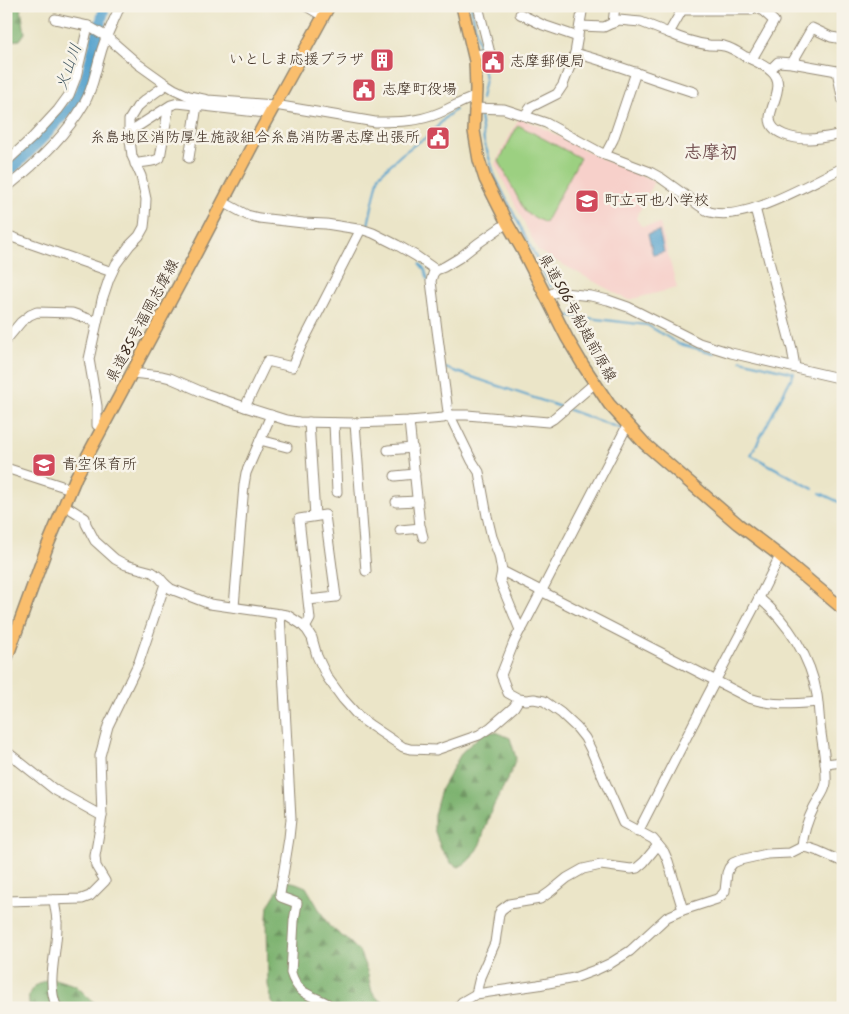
<svg xmlns="http://www.w3.org/2000/svg" width="849" height="1014" viewBox="0 0 849 1014" font-family="Kalam,'Klee One',sans-serif">
	<style>
		.built { fill: #f7d0ca }
		.grass { fill: #9cd081; stroke: #6c7d50 }
		.forest { fill: url(#forest-firs); stroke: #5c6e46 }
		.water { fill: #54a2cd; stroke: #486676 }
		.lines { fill: none; stroke-linecap: round; stroke-linejoin: round }
		.stream { stroke: #54a2cd; stroke-width: 2 }
		.river { stroke: #54a2cd; stroke-width: 11 }
		.minor-casing { stroke: #938873; stroke-width: 11 }
		.major-casing { stroke: #938873; stroke-width: 14 }
		.minor { stroke: #fff; stroke-width: 9 }
		.major { stroke: #fabe6d; stroke-width: 11 }
		.labels { text-anchor: middle; dominant-baseline: central; stroke-width: 5; stroke-linejoin: round; paint-order: stroke }
		.poi-label { font-size: 15px; fill: #3b2a1e; stroke: #f7f3e8; text-anchor: start }
		.street-label { font-size: 15px; fill: #3b2a1e; stroke: #f7f3e8 }
		.water-label { font-size: 16px; font-style: italic; fill: #455a64; stroke: #f7f3e8 }
		.quarter-label { font-size: 18px; font-weight: bold; fill: #735051; stroke: #f7f3e8 }
	</style>
	<defs>
		<pattern id="forest-firs" width="22" height="20" patternUnits="userSpaceOnUse" patternTransform="scale(1.25)"><rect width="22" height="20" fill="#7db26f"/><path d="M5 1l3.5 6h-7zM16 11l3.5 6h-7z" fill="#68915b"/></pattern>
	</defs>
	<rect width="100%" height="100%" fill="#f7f3e8"/>
	<filter id="ink" filterUnits="userSpaceOnUse"><feTurbulence type="fractalNoise" baseFrequency=".02" numOctaves="2"/><feDisplacementMap in="SourceGraphic" scale="10" xChannelSelector="R" yChannelSelector="G"/><feConvolveMatrix kernelMatrix="1 2 1 2 8 2 1 2 1" color-interpolation-filters="sRGB"/></filter>
	<filter id="wash" filterUnits="userSpaceOnUse"><feTurbulence type="fractalNoise" baseFrequency=".0096" numOctaves="4" result="noise"/><feDisplacementMap in="SourceGraphic" scale="20" xChannelSelector="R" yChannelSelector="G"/><feGaussianBlur stdDeviation="1.12" result="paint"/><feColorMatrix in="noise" values="0 0 0 0 0 0 0 0 0 0 0 0 0 0 0 0 0 1.4 0 .05"/><feComposite in="paint" operator="in"/></filter>
	<g filter="url(#wash)">
		<rect width="100%" height="100%" fill="#ebe5c8"/>
		<polygon class="built" points="519,118 537,125 606,161 654,181 636,218 641,226 660,224 677,288 628,300 538,251 495,164"/>
		<polygon class="grass" points="518,125 580,158 545,223 525,212 499,161"/>
		<g class="forest">
			<polygon points="6,6 19,6 21,9 25,33 20,40 9,41 6,40"/>
			<polygon points="484,732 496,732 510,738 516,758 511,772 491,811 480,844 473,856 466,863 459,867 451,863 441,849 434,829 434,815 441,789 462,752"/>
			<polygon points="288,881 296,883 306,887 329,926 351,943 360,953 367,971 372,992 378,999 394,1008 276,1008 272,1002 268,985 267,918 268,906 282,883"/>
			<path d="M51,978L75,985L100,1008H30C29,1004 28,999 29,995C31,986 43,981 51,978Z"/>
		</g>
		<polygon class="water" points="659,231 664,252 653,255 648,234"/>
		<g class="lines">
			<g class="stream">
				<polyline points="471,6 480,51"/>
				<polyline points="481,56 485,79 481,98"/>
				<polyline points="480,117 484,141 495,177 551,287"/>
				<polyline points="368,225 379,175 402,154 417,143 429,136 446,117 455,110"/>
				<polyline points="420,264 425,270 428,280"/>
				<polyline points="555,299 563,315 647,325 679,344 714,353"/>
				<polyline points="741,360 794,373 751,455 813,489"/>
				<polyline points="445,368 561,407"/>
				<polyline points="569,410 622,429"/>
				<polyline points="820,493 843,504"/>
			</g>
			<polyline class="river" points="6,172 13,168 36,145 71,107 84,84 105,6"/>
		</g>
	</g>
	<g filter="url(#ink)">
		<g class="lines">
			<g class="minor-casing">
				<g id="minor">
					<polyline points="306,6 323,16"/>
					<polyline points="672,6 682,10"/>
					<path d="M751,6V10H682L669,33C682,39 695,43 709,45C714,45 719,45 724,46C732,48 738,52 744,56C753,60 763,64 771,71C786,84 772,101 770,117C769,135 796,139 809,139C820,139 832,136 843,134"/>
					<polyline points="520,14 543,25 578,37"/>
					<polyline points="55,19 88,26"/>
					<polyline points="613,23 615,6"/>
					<polyline points="580,26 604,27 619,20 629,21 641,22 669,33"/>
					<polyline points="843,39 831,37 812,28 792,63 837,71 843,101"/>
					<path d="M575,53C616,64 654,80 694,92"/>
					<polyline points="474,55 490,53 478,6"/>
					<polyline points="752,59 774,21 763,11 754,6"/>
					<polyline points="770,70 778,62 792,63"/>
					<path d="M474,108L504,109L546,123L605,155L650,172L661,178L700,206C703,208 707,211 710,212C746,223 810,182 843,168"/>
					<polyline points="525,115 531,107 557,94 563,85 575,53 583,6"/>
					<polyline points="129,132 171,105 178,103 265,113 269,115"/>
					<polyline points="605,155 613,140 636,72"/>
					<polyline points="189,158 197,105"/>
					<path d="M6,162L33,137L58,110L69,95L76,77L88,26L107,37L138,64L166,84L174,89L189,96L208,100L275,105L375,122C397,122 418,122 439,113C451,108 462,101 475,97"/>
					<path d="M135,164C144,161 153,163 160,158L168,111L167,108"/>
					<path d="M6,188C36,164 65,137 84,104C93,89 95,72 100,56C104,39 113,23 120,6"/>
					<polyline points="223,202 247,215 259,218 303,223 326,224 364,230 373,233 397,245 416,256 436,270"/>
					<polyline points="755,208 792,349 795,367"/>
					<polyline points="507,223 477,244 459,258 444,267 436,270 433,274 431,281 437,330 448,412 472,461 479,472 487,516 492,537 499,555 502,571 500,581 520,630 514,642 501,675 508,693 519,699 526,700 534,699 544,701 561,713 577,728 585,738 591,750 623,823 653,839 664,852 668,861 683,910"/>
					<polyline points="6,235 112,272"/>
					<polyline points="546,297 555,292 591,296 608,300 628,307 699,343 731,353 843,379"/>
					<polyline points="6,340 21,322 30,315 37,312 72,313 97,322"/>
					<polyline points="131,373 162,376 170,378 207,394 245,407 286,420 299,422 355,423 409,421 443,418 451,415 467,415 548,422 553,419 595,383"/>
					<polyline points="245,407 267,361 292,367 301,346 361,229"/>
					<polyline points="409,421 420,526 423,537"/>
					<polyline points="309,422 315,516"/>
					<polyline points="334,423 337,492"/>
					<polyline points="355,423 366,571"/>
					<polyline points="102,427 97,425 97,406 89,359 102,300 109,279 116,264 130,245 139,236 144,227 145,218 146,199 141,176 132,156 129,132 129,120 137,107 145,100 163,87 166,84"/>
					<polyline points="260,440 287,447"/>
					<polyline points="388,450 413,448"/>
					<polyline points="6,468 71,489"/>
					<polyline points="395,476 415,474"/>
					<polyline points="396,502 418,501"/>
					<polyline points="64,505 85,518 86,524 95,541 115,559 126,565 152,572 159,577 165,584 171,589 210,604 287,615 301,624 307,630 312,638 317,656 327,677 343,699 360,718 370,725 403,747 410,749 436,750 479,735 491,727 514,707 519,699"/>
					<polyline points="400,530 421,528"/>
					<path d="M780,556L759,598C788,622 811,658 817,695C819,708 819,720 821,733C823,749 827,767 826,783C825,792 818,799 814,807C808,819 803,833 802,847"/>
					<path d="M502,571L749,698C772,706 793,704 817,702"/>
					<polyline points="234,607 244,485 246,473 271,415"/>
					<path d="M280,614L291,819L289,838L280,894L281,897L297,903L294,921L291,973C299,999 316,994 334,1008"/>
					<polyline points="305,628 310,619 299,519 325,515 336,597 308,600"/>
					<polyline points="520,630 523,627 627,426"/>
					<polyline points="6,751 55,790 102,816"/>
					<polyline points="825,764 843,762"/>
					<polyline points="638,832 708,695 759,598"/>
					<path d="M54,900C55,908 57,916 57,923C58,951 45,981 57,1008"/>
					<polyline points="6,901 82,899 90,896 105,881 96,866 95,856 102,816 100,756 108,726 139,662 165,584"/>
					<polyline points="476,994 480,977 495,943 499,914 501,910 509,904 540,899 550,892 567,878 583,869 601,865 631,869 637,868 644,862 658,845"/>
					<polyline points="457,1008 462,1002 476,994 538,985 574,978 598,969 611,963 630,951 667,917 683,910 717,899 722,895 725,891 727,873 729,868 733,863 740,860 767,854 790,853 802,847 809,848 818,851 843,862"/>
					<polyline points="839,1008 843,1007"/>
				</g>
			</g>
			<g class="major-casing">
				<g id="major">
					<polyline points="462,6 475,61 476,89 474,131 479,160 485,179 507,223 523,251 567,338 583,365 609,404 645,444 738,524 780,556 843,609"/>
					<polyline points="6,660 47,547 76,477 194,257 251,148 329,6"/>
				</g>
			</g>
			<use href="#minor" class="minor"/>
			<use href="#major" class="major"/>
		</g>
	</g>
	<defs>
		<g id="building-square" transform="scale(1.25)"><rect x="-9" y="-9" width="18" height="18" rx="4" fill="#d1495b" stroke="#f7f3e8"/><path d="M-4-6H4V6H1V3H-1V6H-4ZM-2.5-4.3h1.7v1.8h-1.7ZM.8-4.3h1.7v1.8H.8ZM-2.5-1h1.7V.8h-1.7ZM.8-1h1.7V.8H.8Z" fill="#fff"/></g>
		<g id="civic-square" transform="scale(1.25)"><rect x="-9" y="-9" width="18" height="18" rx="4" fill="#d1495b" stroke="#f7f3e8"/><path d="M-.6-6.5H3V-4.5H.6V-3L4-1V1h2V6H-6V1h2V-1L-.6-3ZM-1.2 2.5V6h2.4V2.5Z" fill="#fff"/></g>
		<g id="school-square" transform="scale(1.25)"><rect x="-9" y="-9" width="18" height="18" rx="4" fill="#d1495b" stroke="#f7f3e8"/><path d="M0-5L7-2L0 1L-7-2ZM-4 1L0 2.5L4 1V4Q0 6-4 4Z" fill="#fff"/></g>
	</defs>
	<g fill-rule="evenodd">
		<use href="#building-square" x="382" y="60"/>
		<use href="#civic-square" x="493" y="62"/>
		<use href="#civic-square" x="364" y="90"/>
		<use href="#civic-square" x="438" y="138"/>
		<use href="#school-square" x="587" y="201"/>
		<use href="#school-square" x="44" y="465"/>
	</g>
	<g class="labels">
		<g class="poi-label">
			<text x="364" y="60" text-anchor="end">いとしま応援プラザ</text>
			<text x="510" y="62">志摩郵便局</text>
			<text x="382" y="90">志摩町役場</text>
			<text x="420" y="138" text-anchor="end">糸島地区消防厚生施設組合糸島消防署志摩出張所</text>
			<text x="604" y="201">町立可也小学校</text>
			<text x="62" y="465">青空保育所</text>
		</g>
		<g class="street-label">
			<text transform="translate(577 318) rotate(61)">県道506号船越前原線</text>
			<text transform="translate(143 321) rotate(-62)">県道85号福岡志摩線</text>
		</g>
		<g class="water-label">
			<text transform="translate(69 67) rotate(-70)">火山川</text>
		</g>
		<g class="quarter-label">
			<text x="711" y="153">志摩初</text>
		</g>
	</g>
	<rect width="849" height="1014" fill="none" stroke="#f7f3e8" stroke-width="25"/>
</svg>
